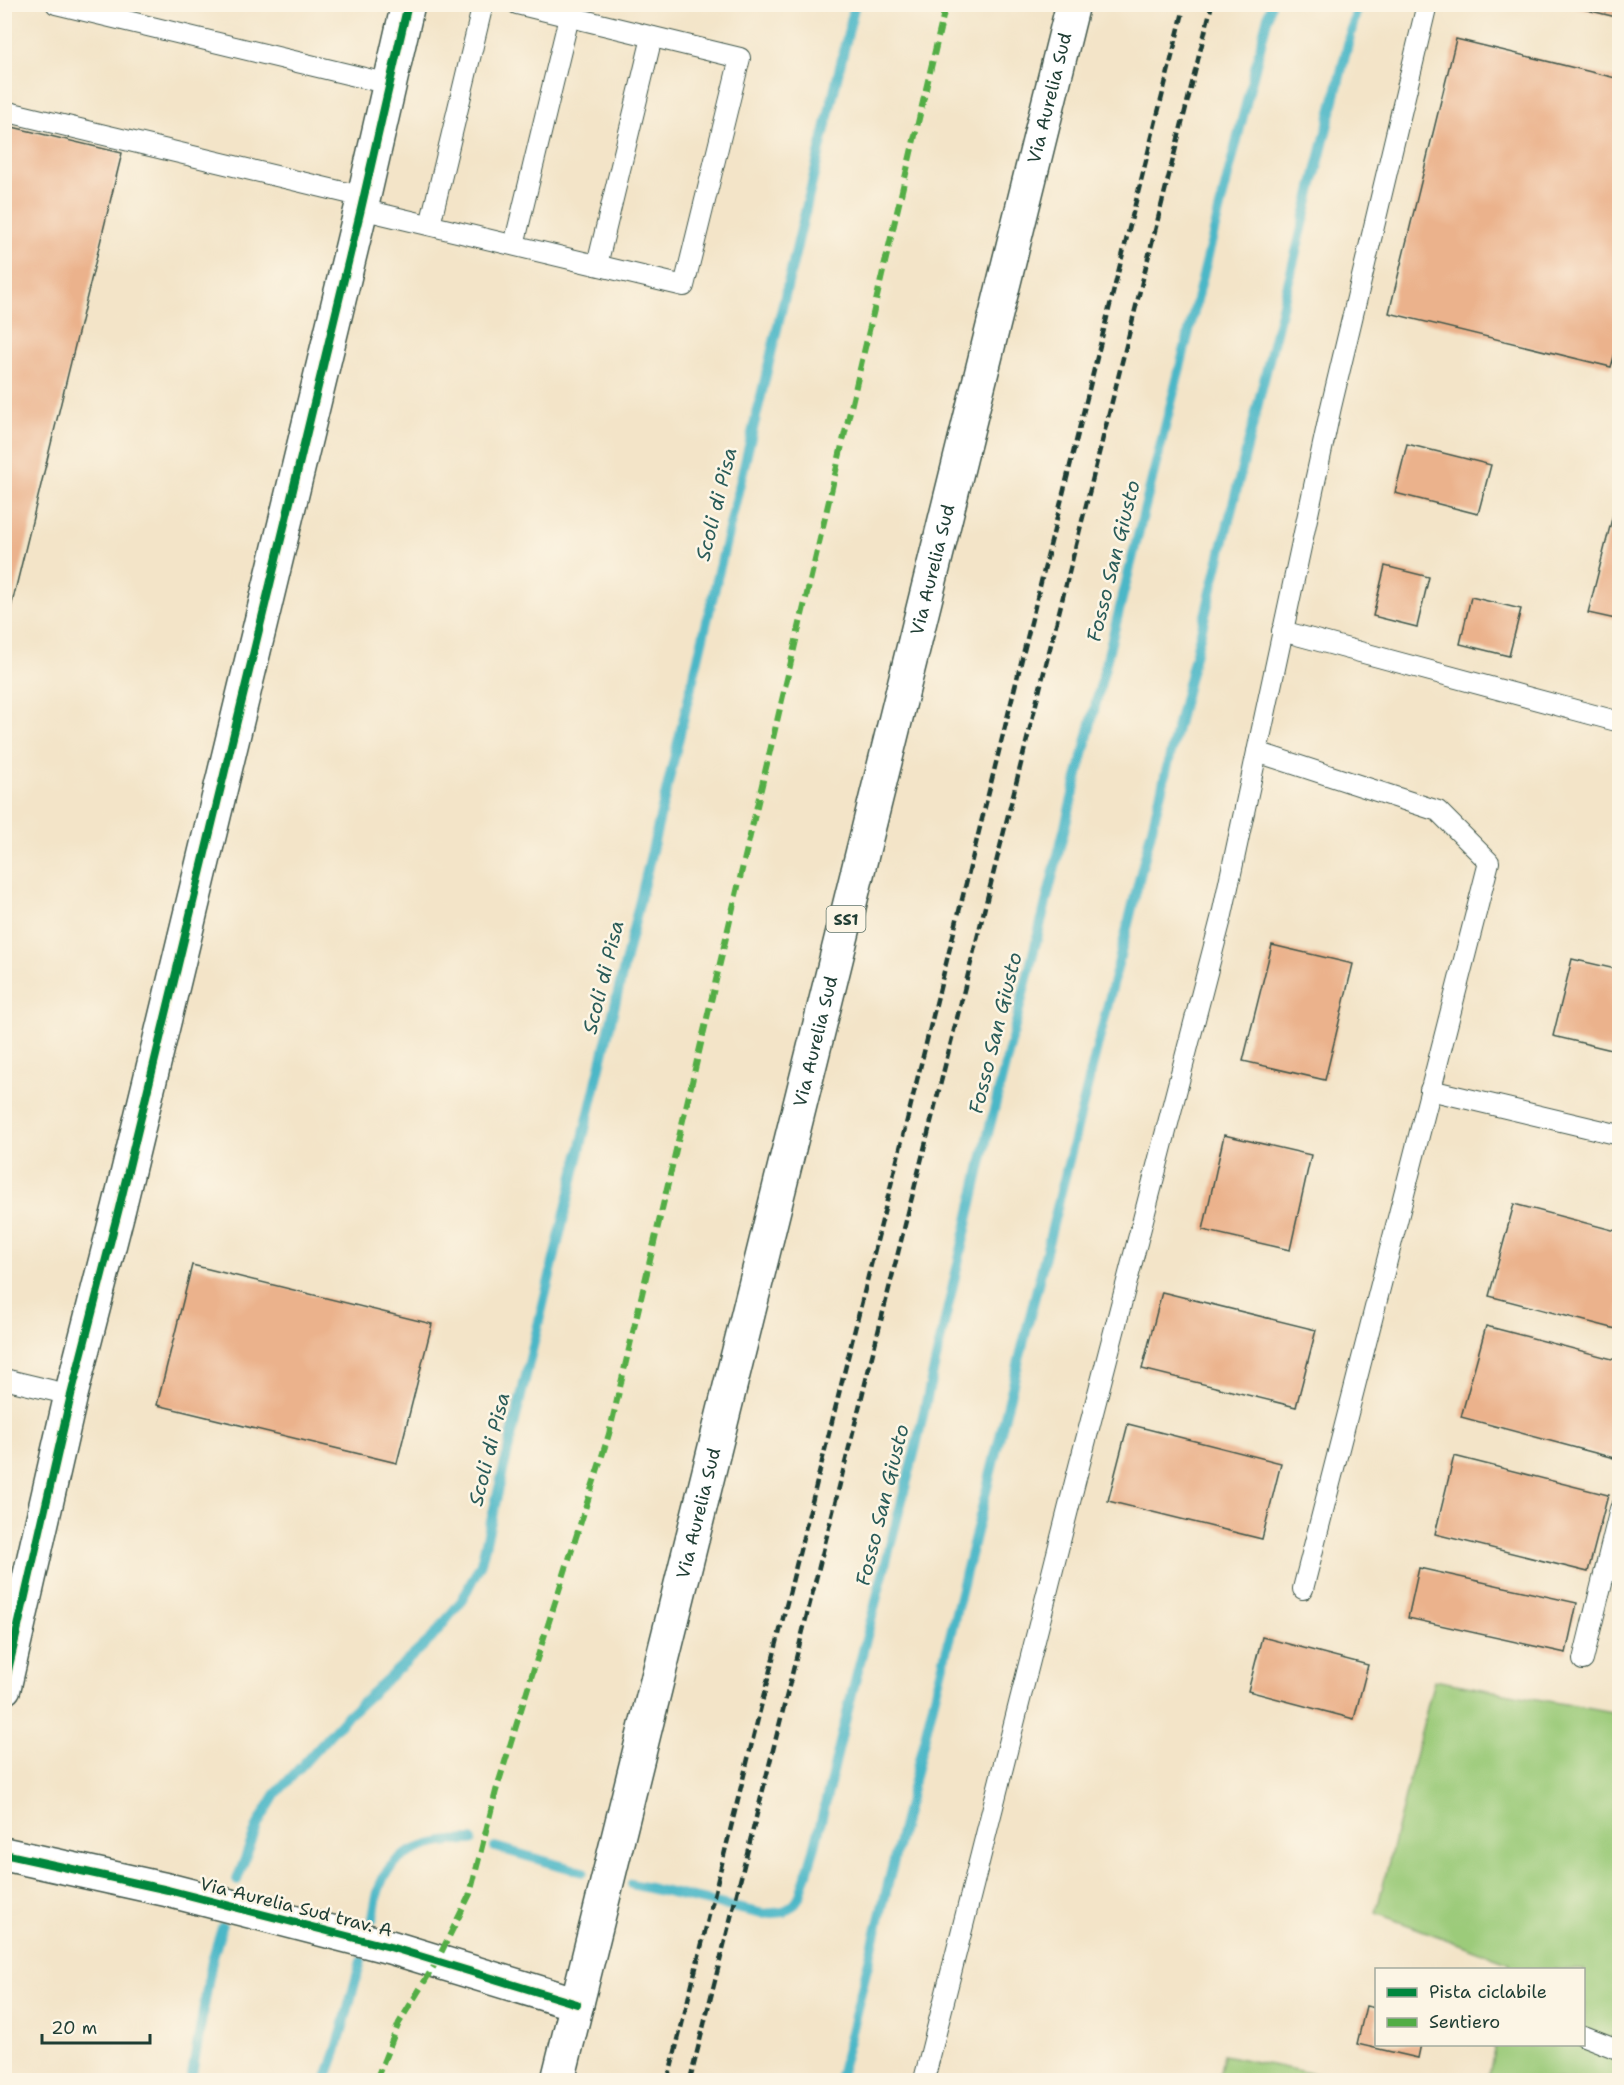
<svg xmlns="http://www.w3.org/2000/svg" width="1624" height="2085" viewBox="0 0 1624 2085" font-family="'Shantell Sans',sans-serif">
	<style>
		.green { fill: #9ccb7a; stroke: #5e8457; stroke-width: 1.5 }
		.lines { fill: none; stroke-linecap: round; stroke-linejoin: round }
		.stream { stroke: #4bb7c7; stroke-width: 10 }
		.building { fill: #ebb28c }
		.service-casing { stroke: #3f564a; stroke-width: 22 }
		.tertiary-casing { stroke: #3f564a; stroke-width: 36 }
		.primary-casing { stroke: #3f564a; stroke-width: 36 }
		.service { stroke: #fff; stroke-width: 20 }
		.tertiary { stroke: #fff; stroke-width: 33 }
		.primary { stroke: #fff; stroke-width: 33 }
		.rail { stroke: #1f3d34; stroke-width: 4.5; stroke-dasharray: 9 4.5; stroke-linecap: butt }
		.quiet { stroke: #52ad45; stroke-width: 6; stroke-dasharray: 12 6; stroke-linecap: butt }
		.cycleway-casing { stroke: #fcf5e5; stroke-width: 11 }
		.cycleway { stroke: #00873e; stroke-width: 8 }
		.labels { text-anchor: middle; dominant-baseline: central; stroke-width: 5; stroke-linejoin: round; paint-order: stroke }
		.shield { fill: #fcf5e5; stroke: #617469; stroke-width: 1.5 }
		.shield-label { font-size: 16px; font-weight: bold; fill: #1f3d34 }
		.street-label { font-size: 18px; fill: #1f3d34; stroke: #fcf5e5 }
		.water-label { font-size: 20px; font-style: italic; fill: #2a5c59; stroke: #fcf5e5 }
	</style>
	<rect width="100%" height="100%" fill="#fcf5e5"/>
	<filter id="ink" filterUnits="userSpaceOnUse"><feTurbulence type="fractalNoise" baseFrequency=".0167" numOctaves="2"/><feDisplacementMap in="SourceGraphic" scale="12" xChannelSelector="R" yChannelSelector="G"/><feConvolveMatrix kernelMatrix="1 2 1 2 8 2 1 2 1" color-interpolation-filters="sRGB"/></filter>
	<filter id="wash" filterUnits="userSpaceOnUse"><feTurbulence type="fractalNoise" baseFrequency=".008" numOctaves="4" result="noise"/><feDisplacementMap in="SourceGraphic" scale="24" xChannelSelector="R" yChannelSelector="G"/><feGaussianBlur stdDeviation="1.35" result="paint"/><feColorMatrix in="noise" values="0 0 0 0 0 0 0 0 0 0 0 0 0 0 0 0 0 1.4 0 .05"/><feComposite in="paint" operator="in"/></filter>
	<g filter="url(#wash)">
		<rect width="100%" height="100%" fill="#f3e4c8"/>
		<g class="green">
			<polygon points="1434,1680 1619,1714 1619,2080 1488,2080 1495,2045 1584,2044 1584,1970 1509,1969 1510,1963 1376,1913"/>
			<polygon points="1224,2055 1343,2080 1218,2080"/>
		</g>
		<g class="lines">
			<g class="stream">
				<polyline points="495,1847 583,1872"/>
				<polyline points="237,1880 258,1824 275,1795 346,1717 432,1638 462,1600 481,1563 855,4"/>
				<polyline points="631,1884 763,1914 784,1912 795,1904 800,1895 814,1850 851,1697 916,1446 987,1138 1271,4"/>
				<path d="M373,1918C375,1908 376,1896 380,1886C392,1848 438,1840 472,1840"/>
				<polyline points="191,2080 212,1961 222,1927"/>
				<polyline points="326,2080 336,2052 361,1961"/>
				<polyline points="839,2080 1358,4"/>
			</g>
		</g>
		<g id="blocks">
			<g class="building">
				<polygon points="1568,4 1620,4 1620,18 1567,5"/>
				<polygon points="1456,39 1620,79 1620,335 1611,367 1389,313"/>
				<polygon points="4,125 122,153 7,624 4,624"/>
				<polygon points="1407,444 1491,465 1478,514 1395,493"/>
				<polygon points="1619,491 1620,491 1620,620 1588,613"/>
				<polygon points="1385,566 1429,577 1417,627 1373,616"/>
				<polygon points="1471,597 1521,609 1509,656 1460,644"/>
				<polygon points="1272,945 1353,964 1325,1080 1243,1061"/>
				<polygon points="1572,959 1620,970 1620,1052 1553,1036"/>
				<polygon points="1224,1135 1311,1155 1290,1250 1203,1230"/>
				<polygon points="1514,1204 1620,1232 1620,1330 1489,1296"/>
				<polygon points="192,1265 432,1324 397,1463 157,1405"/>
				<polygon points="1162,1292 1316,1330 1296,1407 1142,1369"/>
				<polygon points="1486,1326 1620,1361 1620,1439 1614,1458 1461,1417"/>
				<polygon points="1128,1424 1281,1463 1262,1539 1108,1501"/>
				<polygon points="1454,1456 1608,1495 1588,1572 1435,1534"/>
				<polygon points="1419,1568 1577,1603 1566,1653 1408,1618"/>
				<polygon points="1262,1637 1368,1665 1354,1719 1248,1691"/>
				<polygon points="1366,2006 1376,2008 1376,2044 1421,2044 1418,2058 1357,2044"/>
			</g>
		</g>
	</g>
	<g filter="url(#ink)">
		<use href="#blocks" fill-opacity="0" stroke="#3f564a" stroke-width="1.5"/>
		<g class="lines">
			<g class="service-casing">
				<g id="service">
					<polyline points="56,4 389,84"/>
					<polyline points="4,111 364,197"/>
					<polyline points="361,209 684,286 740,58 517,4"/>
					<polyline points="430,225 483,4"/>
					<polyline points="514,245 569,17"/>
					<polyline points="597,265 652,37"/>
					<polyline points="1282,631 1620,722"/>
					<polyline points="1257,752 1438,811 1489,862 1303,1589"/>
					<polyline points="1430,1090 1620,1135"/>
					<polyline points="4,1379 71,1395"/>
					<polyline points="1583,1660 1620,1509"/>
					<polyline points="1584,2036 1620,2050"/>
					<polyline points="924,2080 1075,1482 1222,915 1331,407 1427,4"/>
				</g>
			</g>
			<g class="tertiary-casing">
				<g id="tertiary">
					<polyline points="4,1688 71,1395 119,1208 361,209 408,4"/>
					<polyline points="4,1854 168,1890 390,1947 577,2004"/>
				</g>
			</g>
			<g class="primary-casing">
				<g id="primary">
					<path id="s1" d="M558,2080L1073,4"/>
				</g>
			</g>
			<use href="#service" class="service"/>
			<use href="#tertiary" class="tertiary"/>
			<use href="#primary" class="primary"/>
			<g class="rail">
				<polyline points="668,2080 1185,4"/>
				<polyline points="690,2080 1212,4"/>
			</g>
			<polyline class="quiet" points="376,2080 399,2023 437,1961 470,1894 496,1791 529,1684 609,1434 946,4"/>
			<g class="cycleway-casing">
				<g id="cycleway">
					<polyline points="4,1688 71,1395 119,1208 361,209 408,4"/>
					<polyline points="4,1854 168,1890 390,1947 577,2004"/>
				</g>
			</g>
			<use href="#cycleway" class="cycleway"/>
		</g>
	</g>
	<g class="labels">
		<rect class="shield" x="826.5" y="906" width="39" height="26" rx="4.5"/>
		<g class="shield-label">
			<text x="846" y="919">SS1</text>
		</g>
		<g class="street-label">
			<text stroke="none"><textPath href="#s1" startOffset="2042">Via Aurelia Sud</textPath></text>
			<text stroke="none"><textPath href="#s1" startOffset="1556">Via Aurelia Sud</textPath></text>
			<text stroke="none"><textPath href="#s1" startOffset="1070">Via Aurelia Sud</textPath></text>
			<text stroke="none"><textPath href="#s1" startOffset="584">Via Aurelia Sud</textPath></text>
			<text transform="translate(296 1907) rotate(14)">Via Aurelia Sud trav. A</text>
		</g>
		<g class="water-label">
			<text transform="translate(716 504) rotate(-76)">Scoli di Pisa</text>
			<text transform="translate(1113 561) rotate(-76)">Fosso San Giusto</text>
			<text transform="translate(603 977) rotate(-76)">Scoli di Pisa</text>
			<text transform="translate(995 1033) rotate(-76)">Fosso San Giusto</text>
			<text transform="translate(489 1449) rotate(-76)">Scoli di Pisa</text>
			<text transform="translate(882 1505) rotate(-76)">Fosso San Giusto</text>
		</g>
	</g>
	<rect width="1624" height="2085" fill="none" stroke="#fcf5e5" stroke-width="24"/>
	<rect x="1375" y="1968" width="210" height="78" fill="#fcf5e5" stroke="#a4ab9e" stroke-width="1.5"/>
	<rect x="1387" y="1988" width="30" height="9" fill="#00873e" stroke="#a4ab9e" stroke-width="1.5"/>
	<text x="1429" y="1998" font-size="18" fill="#1f3d34">Pista ciclabile</text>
	<rect x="1387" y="2018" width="30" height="9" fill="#52ad45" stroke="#a4ab9e" stroke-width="1.5"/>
	<text x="1429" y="2028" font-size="18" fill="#1f3d34">Sentiero</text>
	<path d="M42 2034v9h108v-9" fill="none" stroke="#1f3d34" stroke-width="3"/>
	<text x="51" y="2034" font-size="18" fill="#1f3d34" stroke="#fcf5e5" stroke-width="4.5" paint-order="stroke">20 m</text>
</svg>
